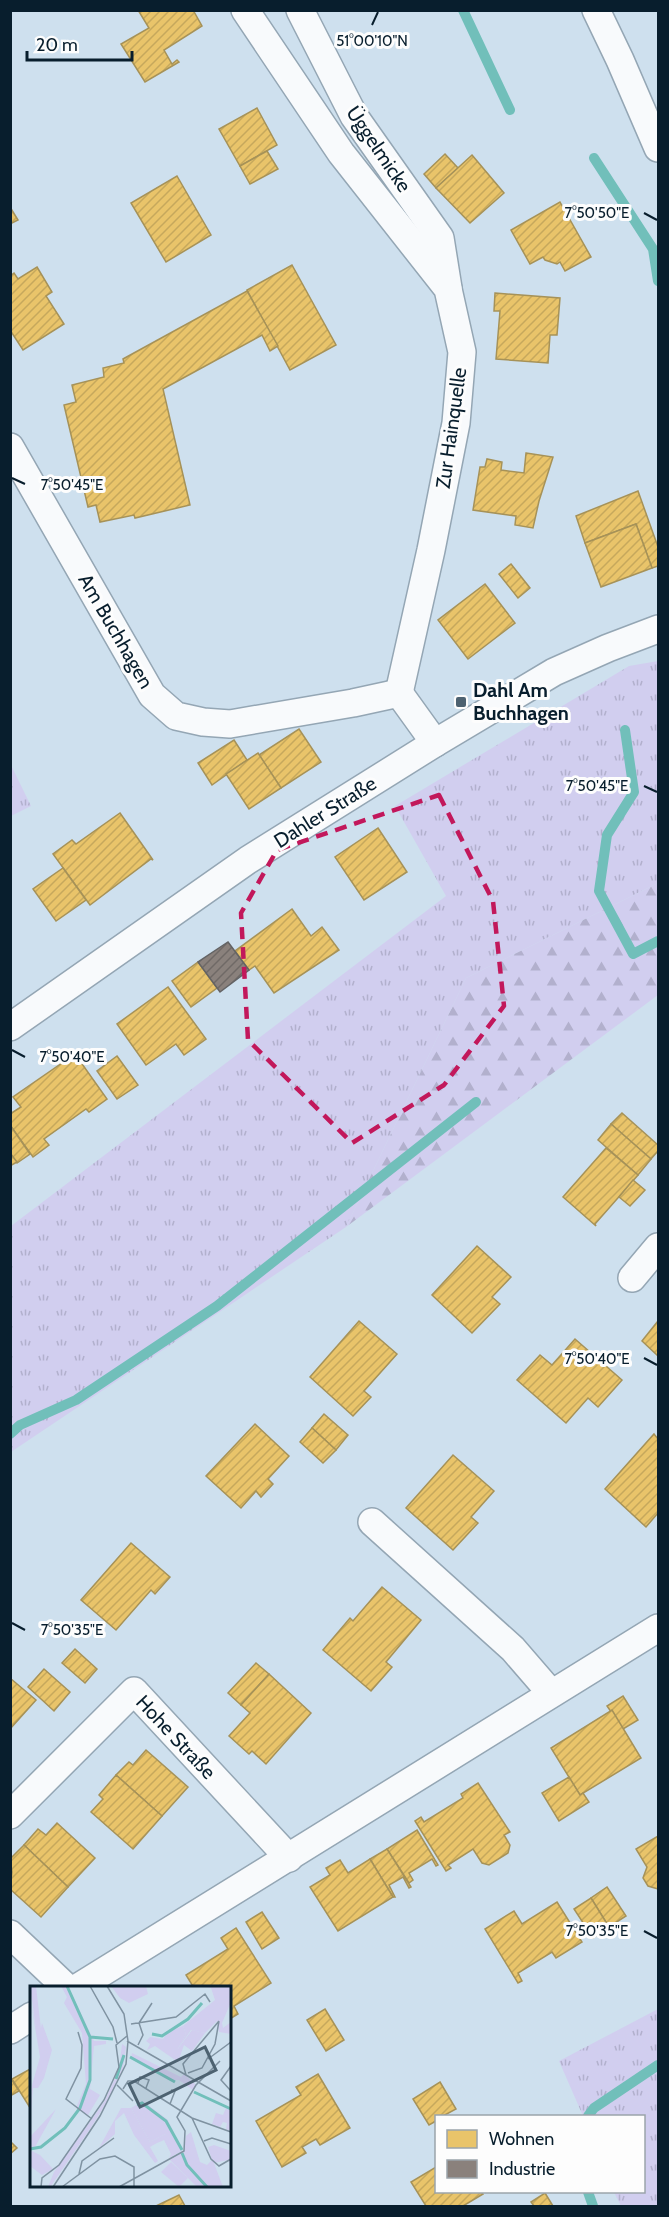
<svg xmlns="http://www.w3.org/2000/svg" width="669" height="2217" viewBox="0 0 669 2217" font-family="Cabin,sans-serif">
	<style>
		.grass { fill: url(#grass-tufts) }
		.forest { fill: url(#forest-firs) }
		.homes { fill: url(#homes-hatch); stroke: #a69258; stroke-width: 1.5 }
		.industry { fill: url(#industry-hatch); stroke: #636364; stroke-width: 1.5 }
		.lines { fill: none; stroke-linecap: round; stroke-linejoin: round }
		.stream { stroke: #71bfba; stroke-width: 10 }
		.street-casing { stroke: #94a6b4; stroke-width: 30 }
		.street { stroke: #f8fafc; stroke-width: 27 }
		.marked { fill: none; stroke: #c2185b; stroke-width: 4.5; stroke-dasharray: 12 8; stroke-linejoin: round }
		.ticks { fill: none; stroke: #081e2d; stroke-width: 2 }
		.poi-dot { fill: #4d6271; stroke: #fdfdfd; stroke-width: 2 }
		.labels { text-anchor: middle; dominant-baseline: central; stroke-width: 6; stroke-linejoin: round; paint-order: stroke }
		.street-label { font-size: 20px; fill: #081e2d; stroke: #fdfdfd }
		.poi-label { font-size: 20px; font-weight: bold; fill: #081e2d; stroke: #fdfdfd; text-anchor: start }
		.inset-river { fill: none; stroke: #71bfba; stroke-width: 3 }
		.inset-road { fill: none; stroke: #7f92a1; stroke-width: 1.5 }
		.view { fill: #4d6271; fill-opacity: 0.15; stroke: #4d6271; stroke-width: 3 }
		.inset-edge { fill: none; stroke: #081e2d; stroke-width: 3 }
		.ticks-label { font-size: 15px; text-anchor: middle; fill: #081e2d; stroke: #fdfdfd; stroke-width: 6; stroke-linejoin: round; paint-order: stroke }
	</style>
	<defs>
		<pattern id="grass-tufts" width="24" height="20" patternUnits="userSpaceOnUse" patternTransform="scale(1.5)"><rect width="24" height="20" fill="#d1ceef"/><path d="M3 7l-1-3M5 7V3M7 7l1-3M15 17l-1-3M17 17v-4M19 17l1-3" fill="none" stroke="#b2b0cd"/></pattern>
		<pattern id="forest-firs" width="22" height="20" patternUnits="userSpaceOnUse" patternTransform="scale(1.5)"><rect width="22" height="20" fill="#d1ceef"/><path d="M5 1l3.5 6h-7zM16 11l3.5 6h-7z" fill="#b2b0cd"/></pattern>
		<pattern id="homes-hatch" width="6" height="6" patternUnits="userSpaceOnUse" patternTransform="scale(1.5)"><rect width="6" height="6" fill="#e9c46a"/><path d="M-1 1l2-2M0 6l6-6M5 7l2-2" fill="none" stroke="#c6a85c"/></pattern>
		<pattern id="industry-hatch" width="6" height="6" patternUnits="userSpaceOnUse" patternTransform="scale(1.5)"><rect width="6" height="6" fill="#8a817c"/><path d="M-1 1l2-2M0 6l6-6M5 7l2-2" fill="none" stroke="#6f6966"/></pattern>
	</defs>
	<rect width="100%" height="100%" fill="#cee0ee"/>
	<g class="grass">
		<polygon points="658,661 658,883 466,978 346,1227 11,1452 11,1226 446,896 395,806 629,666"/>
		<polygon points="10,763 31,806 11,816 10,816"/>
		<polygon points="658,2009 658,2206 621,2206 614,2192 644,2192 644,2116 583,2116 559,2061"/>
	</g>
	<polygon class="forest" points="658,883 658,995 346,1227 466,978"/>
	<g class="homes">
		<polygon points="138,10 193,10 202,26 164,50 172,64 177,60 179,62 145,82 121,44 149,28"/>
		<polygon points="257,108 277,145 240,166 219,129"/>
		<polygon points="267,151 278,169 250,184 240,166"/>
		<polygon points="445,154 458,168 436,188 424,174"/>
		<polygon points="472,155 504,193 470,223 436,188"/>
		<polygon points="177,176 211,235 166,262 131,203"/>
		<polygon points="560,202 591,257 565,271 560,262 557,264 545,260 543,257 530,264 511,230"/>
		<polygon points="10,207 18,220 10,224"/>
		<polygon points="292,265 336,345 290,370 247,290"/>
		<polygon points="37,267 52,292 46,296 64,324 23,350 10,330 10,276 14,273 18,279"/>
		<polygon points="247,291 278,346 270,351 262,335 163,389 190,505 135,518 134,515 100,522 96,505 88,507 64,405 76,402 72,385 104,377 103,368 124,363 123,359"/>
		<polygon points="495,293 560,298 557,335 550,335 548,363 496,359 500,311 494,311"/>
		<polygon points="526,453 553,457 539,501 533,528 515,525 516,516 473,510 480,467 485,467 487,459 502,462 501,470 524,473"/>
		<polygon points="638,491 658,547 658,566 652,568 636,524 585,543 576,516"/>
		<polygon points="636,524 652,568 601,587 585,543"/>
		<polygon points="511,564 530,588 518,598 499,574"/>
		<polygon points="485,584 515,623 468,659 438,620"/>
		<polygon points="299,729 321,762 281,788 259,755"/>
		<polygon points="234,740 247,760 212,785 198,763"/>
		<polygon points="258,753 281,788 249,809 226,774"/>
		<polygon points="120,813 153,860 151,859 90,905 53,854 72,840 76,844"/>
		<polygon points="378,828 407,872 364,900 335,857"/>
		<polygon points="63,868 86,900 56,921 33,889"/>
		<polygon points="292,909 311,936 322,927 339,950 274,993 255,966 249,970 235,951"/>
		<polygon points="198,962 217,988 191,1007 172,981"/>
		<polygon points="168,987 206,1039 184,1055 176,1044 146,1065 117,1024"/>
		<polygon points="75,1054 107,1099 89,1112 86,1109 44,1139 49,1145 33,1157 10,1125 10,1114 21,1107 13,1097"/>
		<polygon points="117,1056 138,1085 117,1099 97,1071"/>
		<polygon points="622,1113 658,1145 658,1151 651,1159 611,1124"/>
		<polygon points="611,1124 651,1159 638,1175 598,1140"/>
		<polygon points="10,1125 30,1154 17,1163 10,1153"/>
		<polygon points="606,1148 638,1175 595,1224 596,1226 563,1197"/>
		<polygon points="10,1153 17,1162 10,1166"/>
		<polygon points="633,1180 645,1190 630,1206 619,1197"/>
		<polygon points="477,1246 511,1277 492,1297 500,1304 472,1333 432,1295"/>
		<polygon points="359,1321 397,1354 364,1391 371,1397 353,1416 310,1377"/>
		<polygon points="658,1321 658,1356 642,1341"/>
		<polygon points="575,1339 622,1380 598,1407 588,1398 566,1423 517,1380 540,1355 552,1365"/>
		<polygon points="324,1414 348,1435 336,1450 312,1428"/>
		<polygon points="255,1424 289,1456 268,1479 273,1484 261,1497 256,1491 241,1508 206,1476"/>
		<polygon points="312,1428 336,1450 323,1463 300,1442"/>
		<polygon points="654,1434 658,1439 658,1513 646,1527 605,1489"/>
		<polygon points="453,1455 494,1491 471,1517 478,1523 453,1550 406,1508"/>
		<polygon points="131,1543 170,1577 155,1594 151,1590 116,1630 81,1600"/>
		<polygon points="382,1587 421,1620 386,1662 392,1667 371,1691 323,1650 350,1618 353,1621"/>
		<polygon points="75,1649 97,1669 85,1683 62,1663"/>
		<polygon points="256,1663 269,1674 241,1705 228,1693"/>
		<polygon points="44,1669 70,1692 54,1711 28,1687"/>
		<polygon points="269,1674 311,1713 266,1764 252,1751 249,1754 229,1736 250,1713 241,1705"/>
		<polygon points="10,1678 36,1700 10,1729"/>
		<polygon points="623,1696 638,1720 623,1729 607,1706"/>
		<polygon points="612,1710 641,1758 580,1795 551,1748"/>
		<polygon points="146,1750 188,1787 162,1816 116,1775 129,1762 133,1765"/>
		<polygon points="116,1775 162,1816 133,1849 91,1812 103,1799 99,1795"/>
		<polygon points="569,1777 580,1795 583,1793 589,1802 559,1821 542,1793"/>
		<polygon points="478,1783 510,1832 504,1835 510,1845 508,1853 489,1865 482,1863 473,1849 448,1865 451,1868 446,1871 415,1821 421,1817 424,1822 463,1798 461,1794"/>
		<polygon points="57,1823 95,1858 68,1887 24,1845 38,1829 46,1835"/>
		<polygon points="417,1830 438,1865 436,1866 432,1859 409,1873 413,1880 409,1883 387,1849"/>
		<polygon points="658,1836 658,1889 648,1886 643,1878 647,1867 636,1849"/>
		<polygon points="24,1845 68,1887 41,1917 10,1889 12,1872 10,1859"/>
		<polygon points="387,1849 411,1887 409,1888 403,1877 389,1885 395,1897 393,1897 370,1859"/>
		<polygon points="370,1859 393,1897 338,1931 310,1887 330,1875 326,1868 340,1860 348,1873"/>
		<polygon points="607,1887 626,1916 609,1927 591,1898"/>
		<polygon points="591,1898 609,1927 593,1938 574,1909"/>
		<polygon points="557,1902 582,1942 556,1958 552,1952 518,1973 522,1981 518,1983 485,1929 514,1911 522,1924"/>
		<polygon points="262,1912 279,1938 262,1949 246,1922"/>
		<polygon points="236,1928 271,1983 234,2006 238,2014 230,2019 230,1988 194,1988 186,1975 228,1949 221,1938"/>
		<polygon points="325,2009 344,2040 326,2051 307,2020"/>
		<polygon points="32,2068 32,2111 12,2079"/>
		<polygon points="318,2074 350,2128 320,2145 316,2139 302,2147 306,2153 282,2167 256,2121 301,2095 296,2087"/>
		<polygon points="10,2077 19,2091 10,2096"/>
		<polygon points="440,2082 456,2109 443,2116 436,2116 436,2121 429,2125 413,2099"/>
		<polygon points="10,2141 17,2148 10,2154"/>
		<polygon points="436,2167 436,2192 481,2192 483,2194 463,2206 426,2206 411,2182"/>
		<polygon points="545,2193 553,2206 534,2206 531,2202"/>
		<polygon points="179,2195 185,2206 156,2206"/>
	</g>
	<polygon class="industry" points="228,942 249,970 220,992 198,962"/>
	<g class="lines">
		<g class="stream">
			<polyline points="463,10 510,110"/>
			<polyline points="594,158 653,249 658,281"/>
			<polyline points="625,730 634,792 607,835 599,891 633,954 658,941"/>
			<polyline points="10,1434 20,1425 76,1400 217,1306 476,1102"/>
			<polyline points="588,2116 594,2108 658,2065"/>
			<polyline points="588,2192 593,2206"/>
		</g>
		<g class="street-casing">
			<g id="street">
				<polyline points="245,10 341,153 448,289 462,352 456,423 431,550 399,693"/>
				<polyline points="300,10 354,116 440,238 448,288"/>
				<polyline points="596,10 620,60 658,148"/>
				<polyline points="10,447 152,695 176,716 203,722 230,724 353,703 399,693 435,743"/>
				<polyline points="10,1027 248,860 435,743 554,672 608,648 658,629"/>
				<polyline points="632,1278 658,1247"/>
				<polyline points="372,1522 513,1649 551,1693"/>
				<polyline points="10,1815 134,1691 289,1858"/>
				<polyline points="10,1934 67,1988"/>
				<polyline points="77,1988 658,1628"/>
				<polyline points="10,2030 32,2016"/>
			</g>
		</g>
		<use href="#street" class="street"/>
	</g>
	<path class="marked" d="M439,795L493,901L504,1006L444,1085L352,1143L248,1040L241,913L277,850Z"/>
	<path class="ticks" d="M372,25L378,12M644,213L657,220M12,478L25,484M644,786L657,792M12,1050L25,1057M644,1358L657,1365M12,1623L25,1630M644,1931L657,1938"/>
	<rect class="poi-dot" x="455" y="696" width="12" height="12" rx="3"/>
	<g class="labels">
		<g class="street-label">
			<text transform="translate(379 149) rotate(56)">Üggelmicke</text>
			<text transform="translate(451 428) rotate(-82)">Zur Hainquelle</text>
			<text transform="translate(116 631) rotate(60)">Am Buchhagen</text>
			<text transform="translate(325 812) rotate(-32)">Dahler Straße</text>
			<text transform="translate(176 1737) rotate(47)">Hohe Straße</text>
		</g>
		<g class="poi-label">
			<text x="473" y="690">Dahl Am<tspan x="473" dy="23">Buchhagen</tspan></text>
		</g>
	</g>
	<g transform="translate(30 1986)">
		<rect width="201" height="201" fill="#cee0ee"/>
		<path d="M0,0H6L11,43H6ZM31,0H38L64,55H76V58L64,60L60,103L70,109L58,129L46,122L56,98L52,47L34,17L37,11ZM81,0H116L118,8L99,17L90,12ZM153,40L156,48L147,64L162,44L175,47L162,65L154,59L148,76L125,60L117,64L120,58L116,55L120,51L133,53L138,46ZM92,58L96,61L93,82L77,116L60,143L21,200L18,201L24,186L74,116L89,84ZM102,67L151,91L154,88L166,99L163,104L149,94H138L101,72ZM113,115L138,134L152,165L139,172L141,168L135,148L120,156L101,122ZM196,122L201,123V145L196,143L197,137L193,136L190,141L182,138L186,127L193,129ZM161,146L170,176L177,179L182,174L178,161L184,159L201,165V179L198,174L184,177L193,201H167L139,173L154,166L156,150Z" fill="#d1ceef"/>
		<path d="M172,0H201V16L192,37L193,42L201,36V48L189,46L187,35L175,47L161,44L147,64L156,48L153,40L185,14L181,2ZM0,11L6,42H11L12,37L22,64L14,92L8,102H3L0,136L2,99L10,71ZM91,122H101L120,156L135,148L145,166L141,168L134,154L125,158L120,161L128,175L125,177L104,149L94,127L85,135V148L69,162ZM26,123L5,161L0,162V151ZM0,164L10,169L23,183L12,189L0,180Z" fill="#d1ceef"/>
		<path d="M141,176L158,192L149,201L131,186Z" fill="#d1ceef"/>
		<path class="inset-river" d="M122,48L132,50L158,33L172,17M60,51L83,53M100,71L145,96M86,93L94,69M164,106L201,123M107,119L112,117L136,135L152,164M0,163L11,161L35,142L50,122L60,94V51L37,0M152,167L157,179L177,201"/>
		<path class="inset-road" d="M60,0L83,41L87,57M0,35V92M109,37L122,17M101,38L146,31L175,8L180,16M48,46L52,59L51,82L36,113L62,133M97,55L201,115M108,59L113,49L109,37M178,73L201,56M201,80L191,94L201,105M158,87L172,82L185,58L189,35M156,89L153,78L189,35M108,97L110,91L119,94L116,102M87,99L103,115M93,103L98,95H104L162,132L201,146M140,118L145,105L141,104M162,132L181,173L189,180L201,173M174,155L182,152L201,158M49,188L52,175L84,152M11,201L12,192L29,179L74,114L89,81L86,59L97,50M23,201L70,130L96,78L98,55L94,28L77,0M32,201L70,173L85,170L104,181V201M89,201L154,165L155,145L147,131L166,99L190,75"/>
		<path class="view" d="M175,61L186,84L110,121L99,98Z"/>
		<rect width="201" height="201" class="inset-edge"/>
	</g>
	<g class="ticks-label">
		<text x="372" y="46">51°00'10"N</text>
		<text x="597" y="218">7°50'50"E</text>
		<text x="72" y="490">7°50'45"E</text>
		<text x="597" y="791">7°50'45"E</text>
		<text x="72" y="1062">7°50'40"E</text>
		<text x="597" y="1364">7°50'40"E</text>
		<text x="72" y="1635">7°50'35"E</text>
		<text x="597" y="1936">7°50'35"E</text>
	</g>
	<rect width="669" height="2217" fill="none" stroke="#081e2d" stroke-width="24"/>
	<rect x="435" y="2115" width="210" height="78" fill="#fdfdfd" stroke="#9ba4aa" stroke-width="1.5"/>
	<rect x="447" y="2130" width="30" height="18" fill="#e9c46a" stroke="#9ba4aa" stroke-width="1.5"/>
	<text x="489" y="2145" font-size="18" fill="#081e2d">Wohnen</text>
	<rect x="447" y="2160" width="30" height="18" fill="#8a817c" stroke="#9ba4aa" stroke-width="1.5"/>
	<text x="489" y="2175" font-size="18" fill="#081e2d">Industrie</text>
	<path d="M27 51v9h105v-9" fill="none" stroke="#081e2d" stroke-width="3"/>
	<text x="36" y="51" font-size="18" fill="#081e2d" stroke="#fdfdfd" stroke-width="4.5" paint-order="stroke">20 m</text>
</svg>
